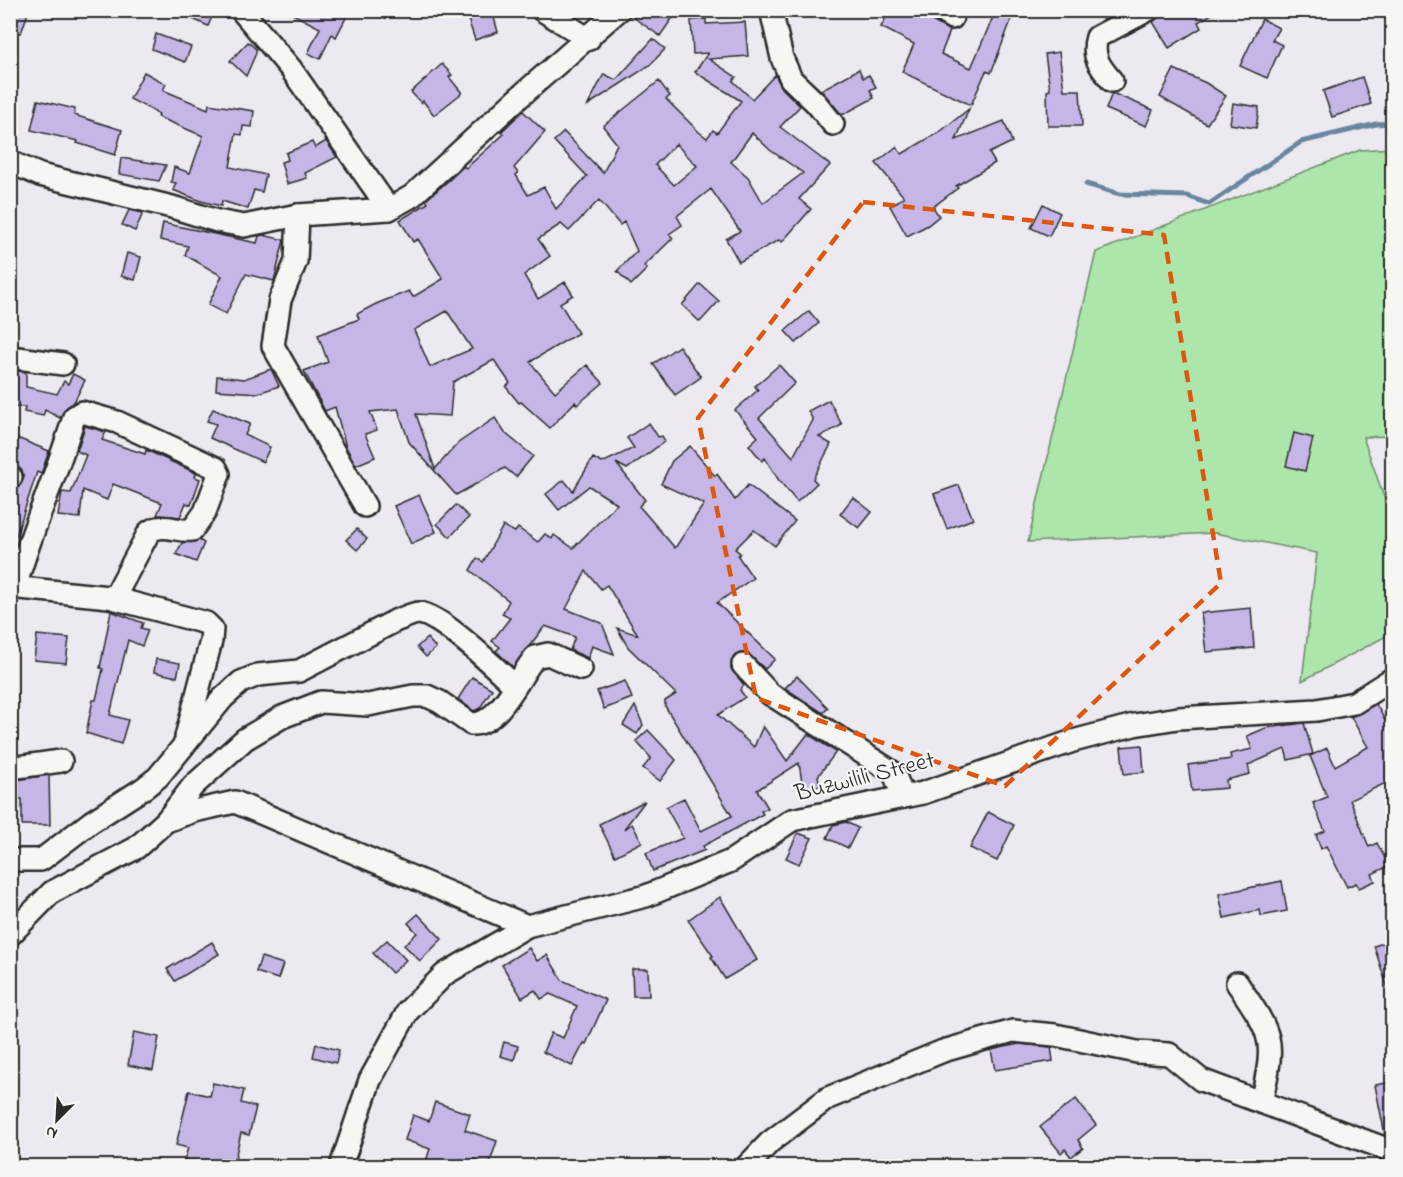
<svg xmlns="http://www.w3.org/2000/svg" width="1403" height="1177" viewBox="0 0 1403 1177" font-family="'Indie Flower',sans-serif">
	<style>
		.green { fill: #ade6aa; stroke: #6c886a; stroke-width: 1.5 }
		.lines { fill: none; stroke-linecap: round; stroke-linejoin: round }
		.stream { stroke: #67869f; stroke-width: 5 }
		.building { fill: #c6b6e7; stroke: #2b2b2b; stroke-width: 1.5; fill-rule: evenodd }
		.street-casing { stroke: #2b2b2b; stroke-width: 26 }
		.street { stroke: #f6f6f2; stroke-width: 21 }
		.marked { fill: none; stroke: #df570e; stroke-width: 4.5; stroke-dasharray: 12 8; stroke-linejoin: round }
		.labels { text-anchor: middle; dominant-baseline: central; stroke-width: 4.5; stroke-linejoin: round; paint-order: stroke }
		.street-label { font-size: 24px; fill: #2b2b2b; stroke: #f6f6f2 }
	</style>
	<rect width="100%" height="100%" fill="#ece9f0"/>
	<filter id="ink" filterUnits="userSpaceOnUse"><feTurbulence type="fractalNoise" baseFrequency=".0167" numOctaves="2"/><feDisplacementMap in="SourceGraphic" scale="12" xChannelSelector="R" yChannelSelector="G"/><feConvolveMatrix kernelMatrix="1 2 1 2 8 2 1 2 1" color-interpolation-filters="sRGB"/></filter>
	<g filter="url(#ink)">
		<polygon class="green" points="1392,148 1392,436 1363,437 1392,520 1392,633 1302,681 1317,553 1215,533 1028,542 1096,252 1360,150"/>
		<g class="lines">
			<polyline class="stream" points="1086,184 1120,194 1187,196 1209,204 1301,142 1376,124 1392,123"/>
		</g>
		<g class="building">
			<polygon points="10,10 29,10 21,33 10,30"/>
			<polygon points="173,10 215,10 208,26"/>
			<polygon points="285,10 350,10 336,37 332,34 320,59 308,53 320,28"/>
			<polygon points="465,10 492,10 498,32 475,40"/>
			<polygon points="631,10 678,10 660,36 630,15"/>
			<polygon points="890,10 912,10 950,31 941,54 971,68 996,10 1015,10 991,73 986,71 971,105 902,72 914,44 881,27"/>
			<polygon points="1167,10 1219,10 1198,22 1201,28 1169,48 1153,22"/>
			<path d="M706,19V24L745,22L748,56L709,59L736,77L733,81L752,99L775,75L782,88L800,106L780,127L830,165L799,199L811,209L782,242L779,240L739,262L726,239L740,231L711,189L677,216L682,225L669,234L673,238L644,266L647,269L631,285L617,271L637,251L624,222L620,225L599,200L569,231L561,224L538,239L550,256L524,275L538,299L565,282L573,295L560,303L578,333L530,362L555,392L587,365L603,383L577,405L575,402L550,428L521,402L519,403L506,387L510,383L494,360L453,382L450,416L416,414L435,469L458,443L495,418L505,433L533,456L516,477L505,468L456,495L409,442L398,409L370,412L377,430L365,434L375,457L356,465L346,447L335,407L325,411L304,371L328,362L318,335L359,319L357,314L376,304L409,291L413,297L443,279L418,239L413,242L400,220L428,203L426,200L448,181L464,166L466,168L504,134L501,132L523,111L545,132L514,168L518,173L516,175L528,195L544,187L556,209L587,176L554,141L564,132L603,173L617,144L603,126L659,81L670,96L666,99L699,132L707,138L713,130L717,133L741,101L695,72L708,53L693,54L691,20ZM752,133L770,150L803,173L763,203L748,177L731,162ZM676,144L697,166L674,185L655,165ZM447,311L472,349L430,367L414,330Z"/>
			<polygon points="1262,19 1279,28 1272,40 1282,45 1267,78 1240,66"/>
			<polygon points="156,34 191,47 185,62 152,49"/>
			<polygon points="653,39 665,49 650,65 588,105 604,74 616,80"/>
			<polygon points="248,42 256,49 256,53 246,76 230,61"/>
			<polygon points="1059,52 1064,90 1080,90 1082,126 1048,126 1047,91 1050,90 1045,54"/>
			<polygon points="442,64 452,75 449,77 462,93 434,115 423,101 421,103 411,92"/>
			<polygon points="859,69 863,78 869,75 876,87 870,90 874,98 842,115 821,90"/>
			<polygon points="1174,69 1206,83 1226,96 1207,124 1160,97"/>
			<polygon points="144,72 166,84 163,90 208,109 209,104 254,111 252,127 243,126 242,135 236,134 230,167 266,175 262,192 254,190 248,209 222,201 221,206 201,201 173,190 176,183 171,182 174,167 190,173 203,136 158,117 159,114 130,99"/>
			<polygon points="1362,77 1371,104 1332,117 1323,91"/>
			<polygon points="1112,93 1153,110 1146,126 1106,109"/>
			<polygon points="38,100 75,109 74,115 122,130 115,155 77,143 78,141 31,130"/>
			<polygon points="1233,103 1259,107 1256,128 1230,124"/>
			<polygon points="969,109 956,140 1004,121 1012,142 989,153 995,163 956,186 958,188 933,207 939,216 928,225 907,236 890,206 904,197 876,163 896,147 902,154 941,131"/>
			<polygon points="326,141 337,157 305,173 307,178 287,184 281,162 288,160 286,153 312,142 315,148"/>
			<polygon points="121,158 166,165 159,181 119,174"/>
			<polygon points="1043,204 1060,213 1049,236 1031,228"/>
			<polygon points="129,210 143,213 135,231 122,225"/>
			<polygon points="163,223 257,243 259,236 263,235 284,240 274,281 246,274 226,314 208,305 222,276 185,255 188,246 160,240"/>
			<polygon points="127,253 141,257 135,280 121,276"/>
			<polygon points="700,284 719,301 700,322 682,305"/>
			<polygon points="809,311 819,323 796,343 785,331"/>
			<polygon points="679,346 701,377 675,395 653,364"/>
			<polygon points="779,365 795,383 759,418 793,457 813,420 808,411 829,400 842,425 819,437 831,444 813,479 817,483 797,502 778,479 765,458 762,461 749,445 758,437 735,410 758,390 755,386"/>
			<polygon points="271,369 279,386 258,393 216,390 217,376 244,379"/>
			<polygon points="10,370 26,372 26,387 57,394 64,381 68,384 73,374 85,380 74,402 67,407 60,418 45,410 43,416 24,412 25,407 10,407"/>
			<polygon points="213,409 250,424 245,435 270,447 263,462 210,438 216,424 207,421"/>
			<polygon points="649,423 658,437 662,436 665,441 627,469 616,463 645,500 639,506 675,548 704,504 661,484 672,461 690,446 715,476 717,474 735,500 748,485 795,521 775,546 754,530 735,549 740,553 738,556 753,578 717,603 775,659 765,669 747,653 734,656 731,668 744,685 740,690 745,697 718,715 754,747 763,726 787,761 808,734 836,752 818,776 820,786 803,789 799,763 757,790 768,808 761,811 763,814 703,846 705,850 653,871 646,853 683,838 666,807 684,798 701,831 732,816 665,706 665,701 676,694 628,647 617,628 638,635 607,585 601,589 586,571 566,609 602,623 614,654 592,646 588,658 570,650 575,637 545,626 513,667 496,651 500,647 492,641 510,618 502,614 509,601 470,570 477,558 483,562 503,526 515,532 518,528 538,542 545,534 552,539 554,535 573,548 617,504 589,486 559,510 546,494 564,480 573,491 593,458 602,463 634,448 627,438"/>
			<polygon points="85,426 106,432 102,440 145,454 146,450 196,473 195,477 200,479 191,505 186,503 180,517 157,515 162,503 113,484 107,500 83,490 80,518 58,516 62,492 71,493 86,455 77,451"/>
			<polygon points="1294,433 1313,438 1305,471 1286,466"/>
			<polygon points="17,438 49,451 41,474 37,472 13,545 10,545 10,490 18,488 24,478 22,470 10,464"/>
			<polygon points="959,485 973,519 947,529 934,494"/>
			<polygon points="419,495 436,532 411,544 394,506"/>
			<polygon points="853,497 872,512 859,528 840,514"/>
			<polygon points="456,505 469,517 450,537 437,524"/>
			<polygon points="357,529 367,539 357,550 346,540"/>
			<polygon points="199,540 204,543 196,562 176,554 182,543"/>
			<polygon points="1251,608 1254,648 1206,652 1201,613"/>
			<polygon points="111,611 143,623 141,628 148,630 142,646 128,640 110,715 128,720 121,744 86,733 93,700 96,700 103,669 100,668"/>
			<polygon points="37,635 69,638 66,663 34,660"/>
			<polygon points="427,638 436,648 426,657 417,647"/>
			<polygon points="156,659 180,663 177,677 154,672"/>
			<polygon points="797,676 828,708 823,713 785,688"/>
			<polygon points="472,677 492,689 480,708 474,711 458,699"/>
			<polygon points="625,681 632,698 604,709 597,691"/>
			<polygon points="1376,704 1392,733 1392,780 1350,800 1369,847 1377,843 1389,866 1372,874 1375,881 1359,888 1356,883 1347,887 1326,846 1321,849 1316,835 1325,831 1313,803 1327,797 1310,756 1327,748 1335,766 1368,747 1351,717"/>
			<polygon points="635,706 643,725 637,734 623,725"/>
			<polygon points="1304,723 1313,754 1288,760 1285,749 1248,765 1250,774 1226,780 1227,788 1192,791 1188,765 1231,759 1230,754 1252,749 1247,736 1266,728"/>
			<polygon points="648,730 676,760 660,781 643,768 651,758 636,741"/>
			<polygon points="1142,745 1144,772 1124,774 1121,747"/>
			<polygon points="49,775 50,825 22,825 22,799 16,799 16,780"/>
			<polygon points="645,801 624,829 632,824 642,842 615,856 599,824"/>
			<polygon points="988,812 1014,825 997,861 970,848"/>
			<polygon points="846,822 858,828 848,848 827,838 833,825"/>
			<polygon points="798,833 812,838 799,864 786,858"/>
			<polygon points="1282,881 1287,911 1261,916 1260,910 1224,918 1219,894"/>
			<polygon points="720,897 757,960 725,979 711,957 713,956 688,920"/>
			<polygon points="418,914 442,939 420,961 404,945 417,933 408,923"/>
			<polygon points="387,940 406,960 392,973 373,953"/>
			<polygon points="1392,940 1392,995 1390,995 1374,946"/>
			<polygon points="212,942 219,954 175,981 167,969"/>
			<polygon points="529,948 537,961 547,955 562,980 606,1000 586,1044 584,1043 572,1066 543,1052 551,1033 563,1038 577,1006 550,994 541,999 535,990 522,998 502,965"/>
			<polygon points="261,957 283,964 278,979 256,972"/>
			<polygon points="632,969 648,969 649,996 633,996"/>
			<polygon points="134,1032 159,1037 153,1070 128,1065"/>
			<polygon points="504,1042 518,1046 514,1060 500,1056"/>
			<polygon points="316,1044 339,1050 336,1063 313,1057"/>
			<polygon points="1019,1044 1051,1047 1053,1061 995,1070 991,1050"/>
			<polygon points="1392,1082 1392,1138 1385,1135 1375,1085"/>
			<polygon points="213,1083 244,1090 241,1103 256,1107 249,1135 241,1133 233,1167 210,1167 184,1160 188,1148 176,1145 189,1091 210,1096"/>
			<polygon points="1076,1099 1096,1125 1078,1140 1083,1148 1071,1157 1065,1149 1061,1153 1040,1127"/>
			<polygon points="435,1102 470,1114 465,1130 497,1141 489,1165 472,1159 469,1167 433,1167 425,1164 430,1149 405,1140 413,1115 429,1121"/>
		</g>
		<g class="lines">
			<g class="street-casing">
				<g id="street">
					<polyline points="241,10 291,69 389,209"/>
					<polyline points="542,10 589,39"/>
					<polyline points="771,10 782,58 791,79 816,103 833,124"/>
					<polyline points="941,10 952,18"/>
					<path d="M1112,81C1100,67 1091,56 1097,37L1148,10"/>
					<polyline points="10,162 40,175 172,207 217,221 244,226 298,215 389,209 412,196 516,100 619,10"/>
					<polyline points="298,215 296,261 280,300 273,346 365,506"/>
					<polyline points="10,357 63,364"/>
					<polyline points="10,477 11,477"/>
					<polyline points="10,587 109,597 206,623 212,629 211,641 186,737"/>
					<path d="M15,588C31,529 57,475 74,417L82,412L117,422L216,468L219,474L205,512L192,530C176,532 163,522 149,532L114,598"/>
					<polyline points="743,665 770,694 894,773 903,797"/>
					<polyline points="10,768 61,761"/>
					<polyline points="166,821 194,811 235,802 527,926"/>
					<path d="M10,860H41L91,822L144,788L158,777L223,698L241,682L258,675L299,671L397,620C404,618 413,613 419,613C443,616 496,669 515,686"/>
					<path d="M10,935L52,892L136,848L166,821L193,786L245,739L282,717L321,702L368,705L413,696H427L440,702L471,724C499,726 519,676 535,657L548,654L581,669"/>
					<path d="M1237,983C1273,1036 1276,1039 1261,1102"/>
					<polyline points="341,1166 370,1080 408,1011 445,974 527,926 646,896 731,861 792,820 923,793 1073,741 1134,725 1178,718 1317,710 1354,703 1392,679"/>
					<polyline points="747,1166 770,1142 828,1098 943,1051 1013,1031 1055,1035 1137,1052 1169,1054 1201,1080 1392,1151"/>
				</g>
			</g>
			<use href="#street" class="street"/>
		</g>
	</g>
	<path class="marked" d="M863,202L1164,235L1221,583L1005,786L756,698L698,418Z"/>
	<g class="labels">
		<g class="street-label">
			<text transform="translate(865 778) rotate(-14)">Buzwilili Street</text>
		</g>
	</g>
	<rect width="1403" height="1177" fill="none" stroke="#f6f6f2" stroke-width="36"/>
	<rect x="18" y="18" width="1367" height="1141" fill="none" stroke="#2b2b2b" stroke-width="2" filter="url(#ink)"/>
	<g transform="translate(57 1120) rotate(204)" stroke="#f6f6f2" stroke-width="4.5" paint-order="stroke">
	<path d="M0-4.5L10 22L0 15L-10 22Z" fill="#2b2b2b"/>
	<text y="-9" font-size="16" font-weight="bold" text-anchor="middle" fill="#2b2b2b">N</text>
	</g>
</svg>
